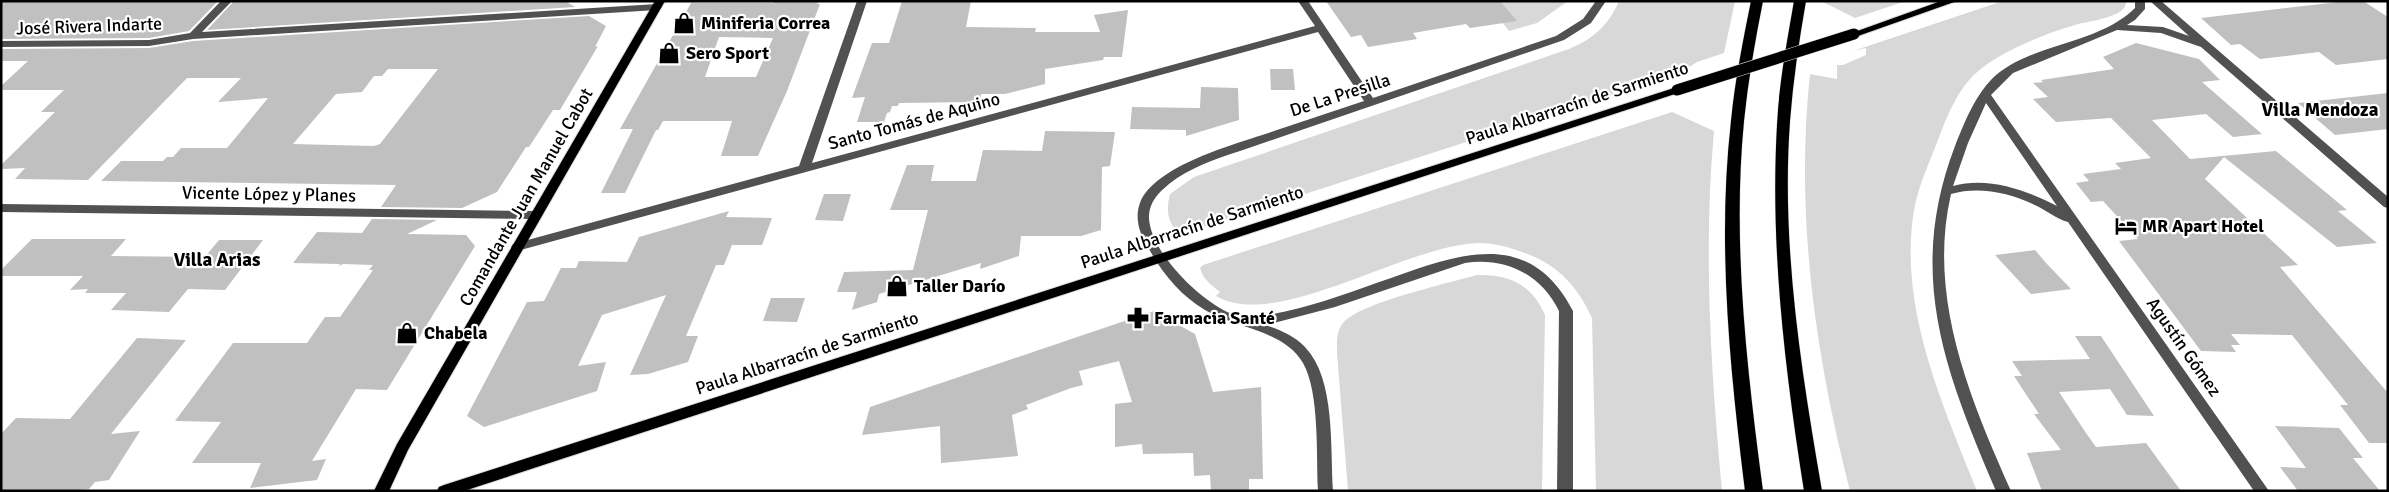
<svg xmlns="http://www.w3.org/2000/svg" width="2389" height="492" viewBox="0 0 2389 492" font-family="Signika,sans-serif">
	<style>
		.green { fill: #d8d8d8 }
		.building { fill: #c0c0c0; fill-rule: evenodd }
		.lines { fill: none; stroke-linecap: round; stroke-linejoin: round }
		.major-casing { stroke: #dbdbdb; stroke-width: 2 }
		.highway-casing { stroke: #dbdbdb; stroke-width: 1 }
		.minor { fill: #515151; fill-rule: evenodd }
		.major { fill: #000; fill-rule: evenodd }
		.highway { fill: #000; fill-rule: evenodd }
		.major-bridge-casing { stroke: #dbdbdb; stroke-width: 12; stroke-linecap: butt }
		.major-bridge { stroke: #000; stroke-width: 11 }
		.labels { text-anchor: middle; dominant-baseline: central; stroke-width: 4.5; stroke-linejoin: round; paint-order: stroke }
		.poi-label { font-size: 18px; font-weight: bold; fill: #000; stroke: #fff; text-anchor: start }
		.street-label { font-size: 18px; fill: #000; stroke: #fff }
		.neighbourhood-label { font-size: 19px; font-weight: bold; fill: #000; stroke: #fff }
	</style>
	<rect width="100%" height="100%" fill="#fff"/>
	<g class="green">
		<polygon points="1486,1 1568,1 1537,23 1509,31"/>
		<path d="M1619,1H1735L1724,53L1697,62L1680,73L1181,234C1167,225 1166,209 1170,194L1194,177L1569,49C1593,39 1609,25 1619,1Z"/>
		<polygon points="1821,1 1906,1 1855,18"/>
		<path d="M2003,1H2126C2126,7 2123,10 2118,13C2104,20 2089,21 2075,25C2047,33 2004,50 1982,68C1957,87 1947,117 1936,145C1927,168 1916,192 1913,217C1900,311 1943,406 1977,491H1850C1815,354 1795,215 1810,74L1837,79V65H1843L1866,55V48L1853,51Z"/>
		<path d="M1672,112L1714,131C1703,251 1711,371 1722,491H1596L1592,318C1579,289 1560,267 1530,255C1513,248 1496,243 1478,243C1406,245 1278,330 1218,297L1216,296L1220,292C1211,285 1203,279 1200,268L1203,265Z"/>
		<path d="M1477,275C1510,274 1532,285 1545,315L1542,491H1348L1337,353C1337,343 1336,331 1343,323C1359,303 1449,283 1477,275Z"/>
	</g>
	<g class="building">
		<polygon points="1,1 218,1 189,31 149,38 1,39"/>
		<polygon points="234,1 565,1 575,7 207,30"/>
		<path d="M775,1H819L817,4H820L787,91L758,156H721L732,121H663L658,130H656L625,193H601L633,129H620L691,3H774ZM719,37L773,38L756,77H705Z"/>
		<polygon points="902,1 971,1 966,27 1036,28 1035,32 1100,32 1094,15 1128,10 1122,57 1104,57 1103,60 1045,69 1045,84 1005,94 981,94 980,102 899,103 898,106 892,106 890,112 887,113 884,122 857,122 865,97 852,98 872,43 889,43"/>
		<polygon points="1326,1 1500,1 1517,21 1470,28 1466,24 1413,33 1417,39 1368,47 1361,35 1351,37"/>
		<polygon points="2347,1 2363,1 2388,17 2388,59 2336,65 2319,52 2260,59 2240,44 2231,45 2201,18"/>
		<path d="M589,16L606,26L595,47L598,46L560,110H553L529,147H526L497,192L462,208L381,207L396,185L101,181L121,161H163L167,157H173L181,148H227L268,98L218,102L241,78H187L88,180L15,179L25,168L1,169V165L55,112H41L64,90H1V86L28,61H1V49L149,48L193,41ZM388,69H438L380,144L374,146L293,144L336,94L362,92L374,76H382Z"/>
		<polygon points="2136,43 2199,59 2220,80 2202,82 2262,134 2233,137 2206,114 2152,120 2190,159 2276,151 2347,210 2338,211 2377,243 2337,247 2224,157 2205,179 2298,265 2280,267 2388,393 2388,443 2369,443 2340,405 2348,405 2292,335 2231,334 2240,345 2231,345 2236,352 2201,351 2119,241 2138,239 2103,201 2091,202 2076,183 2089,181 2083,174 2121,169 2115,163 2151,158 2111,118 2056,122 2033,99 2048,97 2033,83 2043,82 2041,80 2114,69 2103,57"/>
		<polygon points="1270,69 1293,69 1295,90 1271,90"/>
		<polygon points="1201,87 1238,88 1239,120 1186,136 1186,130 1130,129 1132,107 1200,108"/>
		<polygon points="2388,93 2388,129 2335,135 2298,103"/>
		<polygon points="1045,131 1115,132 1110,166 1102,167 1101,230 1081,236 1021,236 1019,256 980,269 981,263 879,294 877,302 852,310 857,292 837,292 844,272 913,270 928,210 890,210 907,165 934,165 931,181 976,181 983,150 1042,151"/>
		<polygon points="824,194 851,194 843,221 815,220"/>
		<polygon points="729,211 726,217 772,218 762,245 732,245 724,265 716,265 686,336 698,336 688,362 648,374 630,375 666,295 602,315 578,366 606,362 597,391 484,427 467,416 527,302 544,301 561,268 576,268 579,261 627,262 639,237"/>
		<polygon points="372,219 437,220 407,234 466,235 475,246 387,390 356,389 312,461 326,459 317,480 250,488 261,463 192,463 221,422 175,421 233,343 307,343 325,317 340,317 373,270 369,270 373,265 343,264 338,266 340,264 293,263 317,232 362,233"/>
		<polygon points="32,239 126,239 111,256 205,257 219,240 263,240 225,290 188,289 169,312 111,310 126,293 85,293 88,289 70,290 83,276 1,276 1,270"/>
		<polygon points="2035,250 2047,264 2071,289 2031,294 1995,255"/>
		<polygon points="771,298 805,298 797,322 763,321"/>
		<polygon points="1154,311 1195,334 1213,392 1261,387 1263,479 1249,479 1249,491 1211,491 1210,475 1194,476 1193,453 1143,454 1142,444 1115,447 1115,404 1132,402 1119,361 1079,371 1083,385 1071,388 1026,405 1028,409 1012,415 1018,456 941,463 940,426 862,435 870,407"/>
		<polygon points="2075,336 2101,336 2154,416 2127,415 2110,389 2059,392 2086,433 2096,447 2146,443 2181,491 2042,491 2027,453 2061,450 2034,414 2039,414 2014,376 2022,376 2012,361 2090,359"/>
		<polygon points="137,338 186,340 111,434 140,431 109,480 95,482 89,489 73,491 1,491 1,434 16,418 70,419"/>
		<polygon points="2275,426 2339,428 2363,458 2353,458 2380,491 2298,491 2280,467 2306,468"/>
	</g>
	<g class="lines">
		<g class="major-casing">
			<g id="major">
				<polygon points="655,1 665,1 408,450 389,491 374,491 397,444"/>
				<polygon points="1941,1 1957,1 1858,36 1850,36 1849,34"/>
				<polygon points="1677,87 1682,90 1681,92 464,491 437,491 439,487 444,485"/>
			</g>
		</g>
		<g class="highway-casing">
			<g id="highway">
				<path d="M1751,1H1763C1755,41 1748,81 1744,121C1732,244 1747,369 1763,491H1745C1730,369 1717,244 1731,121C1735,80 1743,41 1751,1Z"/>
				<path d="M1794,1H1806C1799,41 1793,81 1790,121C1781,245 1801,369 1822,491H1804C1785,369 1770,248 1777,125C1779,83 1787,42 1794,1Z"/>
			</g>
		</g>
		<g class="minor">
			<polygon points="221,1 232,1 202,32 657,4 662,7 657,10 193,39 149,46 1,47 1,41 149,40 190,33"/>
			<path d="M857,1H867L812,163L1315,26L1298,1H1308L1373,98L1556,36L1583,19L1596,1H1606L1591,23L1564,40L1240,151C1215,159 1189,168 1169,184C1158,193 1150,202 1149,215C1147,252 1211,314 1246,318C1257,319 1272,314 1283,312C1320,304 1356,290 1391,278C1461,253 1530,228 1573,311V491H1557L1559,311C1541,274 1505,257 1465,263L1335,307L1266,325C1280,330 1295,336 1305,347C1336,379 1330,449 1333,491H1318C1316,456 1320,393 1303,363C1284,330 1235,328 1205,310C1180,295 1163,274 1149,249C1140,235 1134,219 1140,203C1154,165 1239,143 1274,131C1304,121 1334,111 1364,101L1318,32L517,251L513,250L511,247L513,244L799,166Z"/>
			<path d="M2135,1H2145V9L2135,20L2127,25L2163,27L2189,36L2150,1H2161L2388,197V208L2384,207L2201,47L2161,33L2117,30L2013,73L1991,95L2269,491H2254L2068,222C2057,219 2047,211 2037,206C2010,193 1980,186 1951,194C1927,297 1970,399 2011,491H1996C1945,372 1906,274 1955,146C1965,121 1976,93 1996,75C2034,43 2099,44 2135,8ZM1986,103L2057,206C2026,190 1988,176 1953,186L1968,143Z"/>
			<polygon points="1,204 536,211 542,215 536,219 1,212"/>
		</g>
		<use href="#major" class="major"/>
		<use href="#highway" class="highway"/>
		<g class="major-bridge-casing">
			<polyline id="major-bridge" points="1677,90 1854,34"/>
		</g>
		<use href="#major-bridge" class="major-bridge"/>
	</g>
	<defs>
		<g id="shop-bare" transform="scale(1.725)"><path d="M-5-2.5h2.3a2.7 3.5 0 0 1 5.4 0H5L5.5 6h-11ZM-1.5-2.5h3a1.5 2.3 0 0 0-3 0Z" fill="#000" stroke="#fff" stroke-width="2.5" paint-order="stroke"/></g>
		<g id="hotel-bare" transform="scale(1.725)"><path d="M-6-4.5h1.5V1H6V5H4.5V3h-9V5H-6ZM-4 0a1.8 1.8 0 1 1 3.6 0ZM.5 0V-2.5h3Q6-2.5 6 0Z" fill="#000" stroke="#fff" stroke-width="2.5" paint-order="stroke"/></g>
		<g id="pharmacy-bare" transform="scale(1.725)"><path d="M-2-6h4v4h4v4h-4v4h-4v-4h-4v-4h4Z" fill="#000" stroke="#fff" stroke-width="2.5" paint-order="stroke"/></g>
	</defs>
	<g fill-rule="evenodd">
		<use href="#shop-bare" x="684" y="23"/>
		<use href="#shop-bare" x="669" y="53"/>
		<use href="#hotel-bare" x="2126" y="226"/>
		<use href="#shop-bare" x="897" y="286"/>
		<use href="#pharmacy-bare" x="1138" y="318"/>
		<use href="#shop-bare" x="407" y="333"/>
	</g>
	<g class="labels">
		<g class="poi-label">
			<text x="701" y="23">Miniferia Correa</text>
			<text x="686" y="53">Sero Sport</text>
			<text x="2142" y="226">MR Apart Hotel</text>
			<text x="914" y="286">Taller Darío</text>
			<text x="1154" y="318">Farmacia Santé</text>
			<text x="424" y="333">Chabela</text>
		</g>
		<g class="street-label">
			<text transform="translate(89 26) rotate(-2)">José Rivera Indarte</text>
			<text transform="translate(1340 95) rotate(-18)">De La Presilla</text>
			<text transform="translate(1577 103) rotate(-18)">Paula Albarracín de Sarmiento</text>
			<text transform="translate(914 121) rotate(-15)">Santo Tomás de Aquino</text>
			<text transform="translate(269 194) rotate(1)">Vicente López y Planes</text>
			<text transform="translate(526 197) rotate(-60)">Comandante Juan Manuel Cabot</text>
			<text transform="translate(1192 227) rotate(-18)">Paula Albarracín de Sarmiento</text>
			<text transform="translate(2184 347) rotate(55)">Agustín Gómez</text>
			<text transform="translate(807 353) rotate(-18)">Paula Albarracín de Sarmiento</text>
		</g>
		<g class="neighbourhood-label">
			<text x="2320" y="110">Villa Mendoza</text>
			<text x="217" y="260">Villa Arias</text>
		</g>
	</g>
	<rect width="2389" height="492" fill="none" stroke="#000000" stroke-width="5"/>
</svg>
